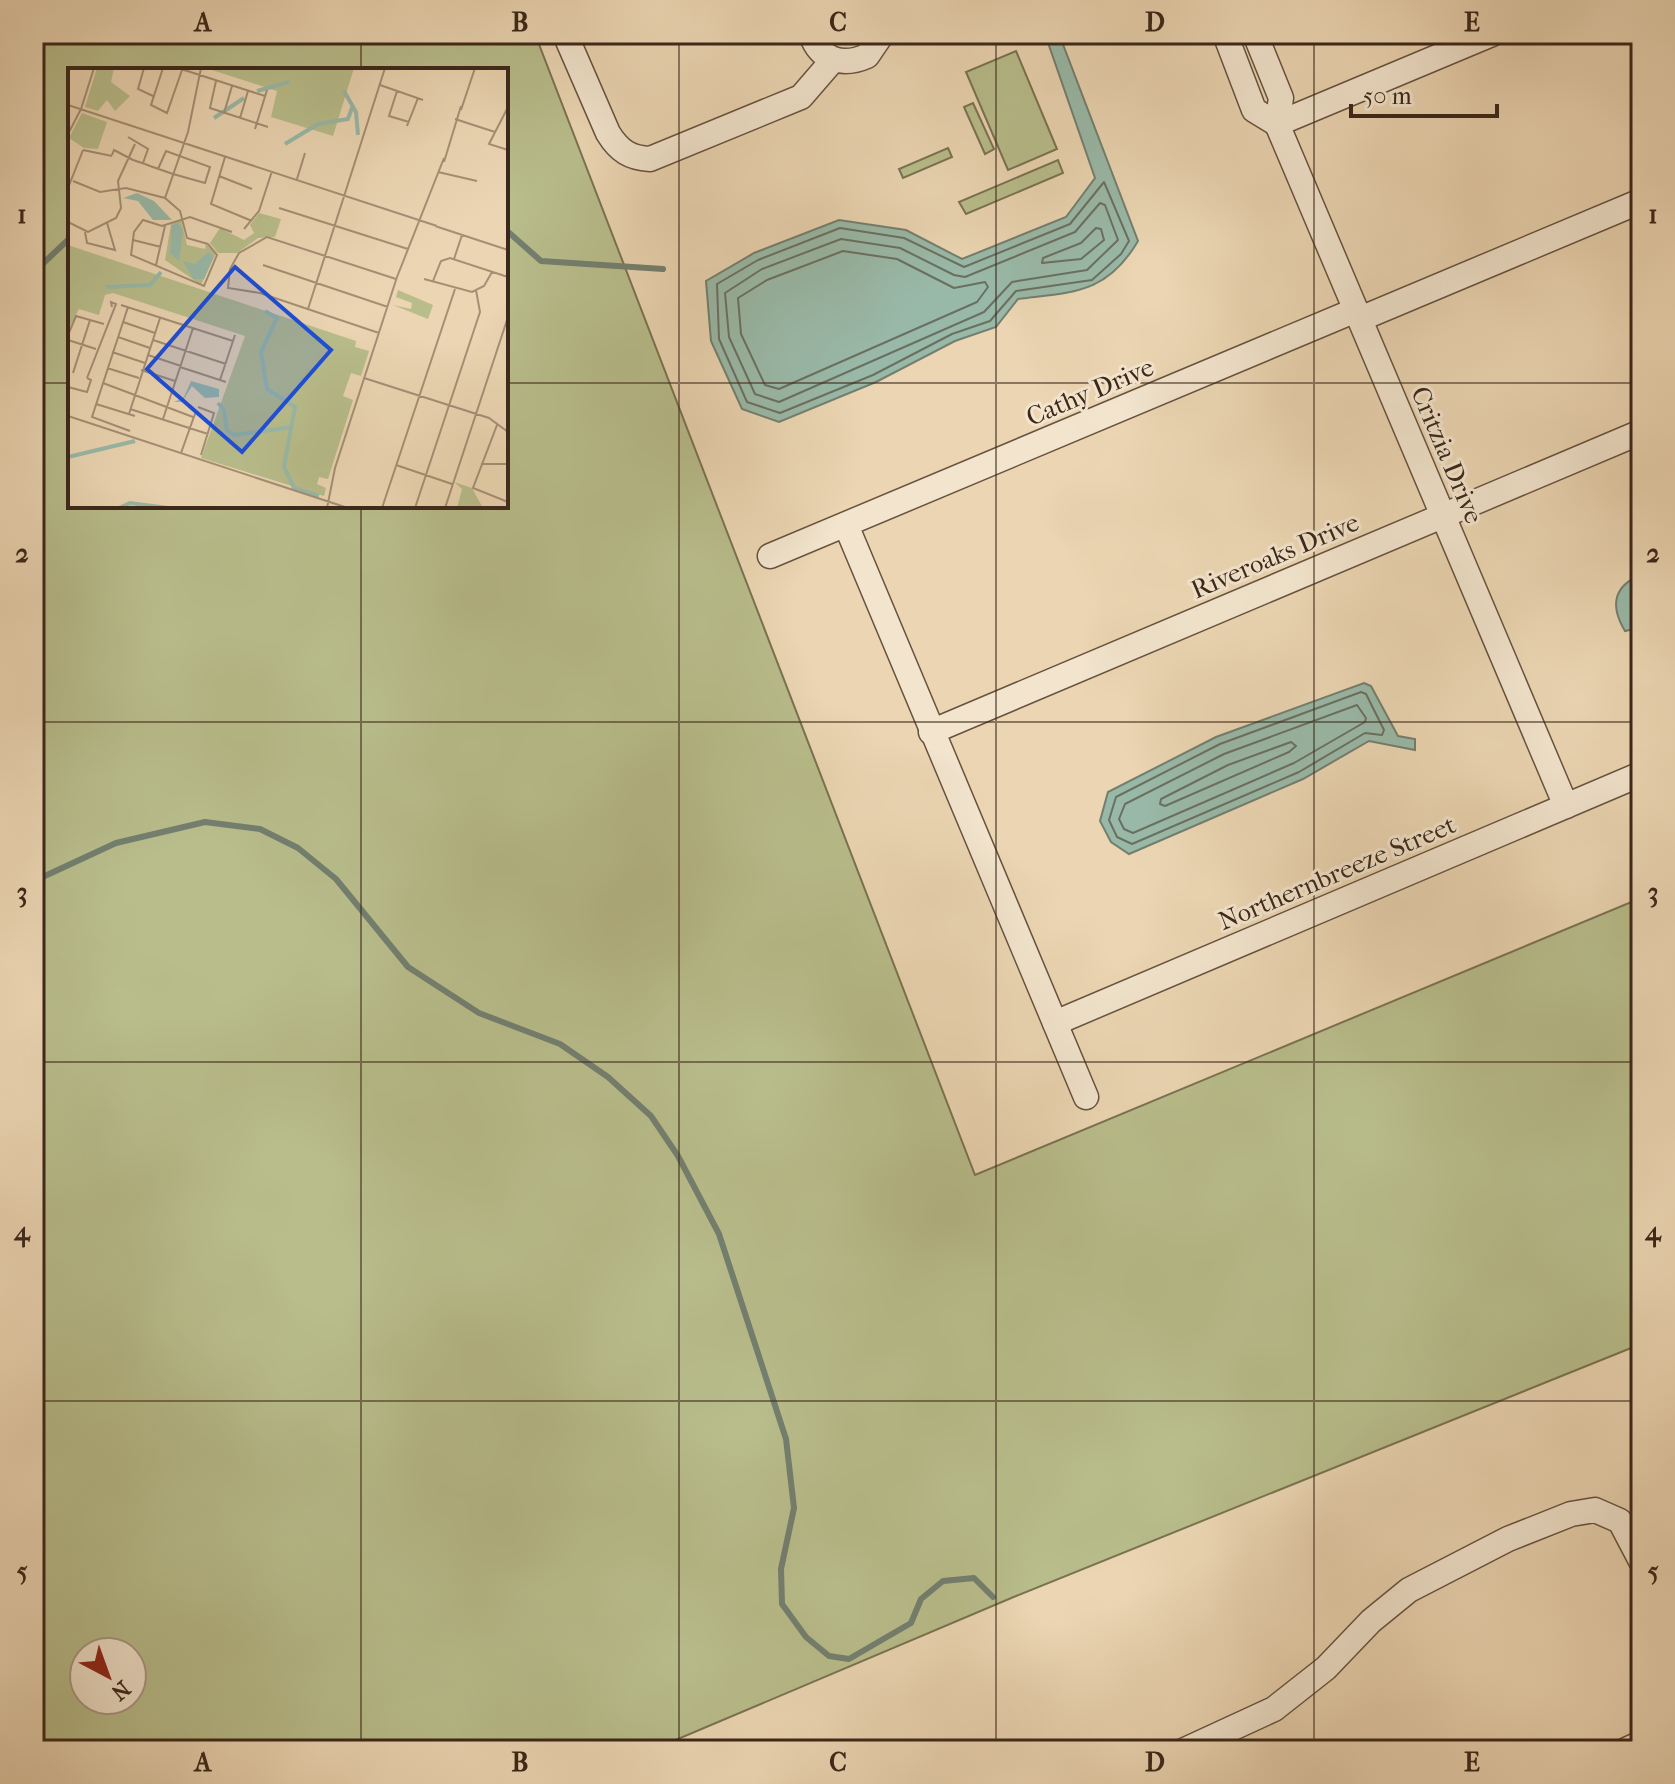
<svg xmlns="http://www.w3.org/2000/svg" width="1675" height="1784" viewBox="0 0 1675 1784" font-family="'IM FELL French Canon',serif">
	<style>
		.green { fill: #b8bd8b; stroke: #7a7252; stroke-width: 2; fill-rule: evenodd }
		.water { fill: #99b9a8; stroke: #737f6f; stroke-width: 2 }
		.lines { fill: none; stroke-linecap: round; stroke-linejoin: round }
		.shore { stroke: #6a7060; stroke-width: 2 }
		.stream { stroke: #737f6f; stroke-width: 6 }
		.minor-casing { stroke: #67523f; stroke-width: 27 }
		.minor { stroke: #f2e4cd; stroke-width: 24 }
		.grid { fill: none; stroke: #3b2719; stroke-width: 2; stroke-opacity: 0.55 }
		.labels { text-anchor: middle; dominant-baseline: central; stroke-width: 6; stroke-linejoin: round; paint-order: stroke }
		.street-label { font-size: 26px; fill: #3b2719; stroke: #f2e4cd }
		.inset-river { fill: none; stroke: #99b9a8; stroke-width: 4 }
		.inset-road { fill: none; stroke: #a58f75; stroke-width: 2 }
		.view { fill: #1d4ed8; fill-opacity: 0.15; stroke: #1d4ed8; stroke-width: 4 }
		.inset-edge { fill: none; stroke: #3b2719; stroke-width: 4 }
		.neatline { fill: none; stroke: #3b2719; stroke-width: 3 }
		.grid-label { font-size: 26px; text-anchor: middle; font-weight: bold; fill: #3b2719 }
	</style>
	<rect width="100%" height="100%" fill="#ebd5b2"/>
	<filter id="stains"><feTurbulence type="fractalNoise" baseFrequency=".0025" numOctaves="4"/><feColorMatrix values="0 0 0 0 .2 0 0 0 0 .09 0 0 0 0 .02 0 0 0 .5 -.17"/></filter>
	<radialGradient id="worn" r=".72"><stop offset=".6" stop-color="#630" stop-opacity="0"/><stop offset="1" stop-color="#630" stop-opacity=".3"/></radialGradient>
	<g class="green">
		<path d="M34,34H535L975,1175L1641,898V1344L1016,1596L652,1750H34ZM506,70V506H70V70ZM132,1652V1700H84V1652Z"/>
		<polygon points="1016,51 1057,149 1008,170 966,72"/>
		<polygon points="973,103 994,149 985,154 964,107"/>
		<polygon points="948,148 952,157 903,178 899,169"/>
		<polygon points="1058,160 1063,173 966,214 959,202"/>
	</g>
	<g class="water">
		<path d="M1045,34H1059L1138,241C1107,294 1073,292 1018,299L996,327L955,341L876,382L779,422L742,409L711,341L706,281L754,253L839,220L906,230L962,259L1066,217L1095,178Z"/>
		<path d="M1641,575V635L1634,629L1625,631C1610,606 1613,586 1641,575Z"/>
		<polygon points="1364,683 1371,686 1398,736 1415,739 1415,750 1369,741 1303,779 1129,854 1111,842 1100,821 1108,792 1216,737"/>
	</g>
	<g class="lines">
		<g class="shore">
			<polygon points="1104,182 1129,241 1121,254 1092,280 1016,291 990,321 952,334 873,375 780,413 747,402 719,339 717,284 758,260 840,228 904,238 964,267 1070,224"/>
			<polygon points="1100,203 1105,205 1118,240 1087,270 1012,282 984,312 779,402 755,394 729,337 725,293 762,269 841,239 900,248 954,275 965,277 1075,232"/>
			<polygon points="1096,228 1101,229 1104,240 1081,259 1042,263 1043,258 1081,243"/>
			<polygon points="843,251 897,259 954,288 985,282 988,287 977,302 779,389 765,385 741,334 738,298 767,280"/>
			<polygon points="1361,692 1366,694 1384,730 1382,735 1365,733 1299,772 1132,844 1117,837 1109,820 1116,797 1220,744"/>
			<polygon points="1357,705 1366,718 1365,722 1294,763 1133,833 1124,829 1119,819 1125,804 1224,754"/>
			<polygon points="1291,742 1296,746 1289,752 1165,806 1160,804 1161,799 1228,765"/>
		</g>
		<g class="stream">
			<polyline points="506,230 541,261 663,269"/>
			<polyline points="34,272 70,238"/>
			<polyline points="34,881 116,843 205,822 260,829 298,848 336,879 408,967 479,1013 560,1044 608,1077 651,1116 678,1156 719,1234 786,1439 794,1508 781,1569 782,1604 806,1637 829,1656 849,1659 911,1623 921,1599 943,1581 974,1578 993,1597"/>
		</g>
		<g class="minor-casing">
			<g id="minor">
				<path d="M565,34L608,133C619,151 630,158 650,159L801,97L833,60"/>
				<path d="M811,34C820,60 842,67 867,56L882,34"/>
				<polyline points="1225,34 1254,110 1277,124"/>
				<polyline points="1255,34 1281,98 1277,124 1566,806"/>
				<polyline points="1277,124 1492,34"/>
				<polyline points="1360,319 1641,201"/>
				<polyline points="846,525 1086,1097"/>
				<polyline points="770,556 1356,310"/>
				<polyline points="931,732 1641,432"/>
				<polyline points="1055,1023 1641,774"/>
				<polyline points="1185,1750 1274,1709 1326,1668 1371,1621 1409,1590 1508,1539 1571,1514 1595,1510 1620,1521 1641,1561"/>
				<polyline points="1626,1750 1641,1743"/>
			</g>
		</g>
		<use href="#minor" class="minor"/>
	</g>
	<path class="grid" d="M361,34V70M679,34V1750M996,34V1750M1314,34V1750M34,383H70M506,383H1641M361,506V1750M34,722H1641M34,1062H1641M34,1401H1641"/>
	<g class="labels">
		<g class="street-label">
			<text transform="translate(1090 392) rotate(-23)">Cathy Drive</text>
			<text transform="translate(1447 455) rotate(67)">Critzia Drive</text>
			<text transform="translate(1275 556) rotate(-23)">Riveroaks Drive</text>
			<text transform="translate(1337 873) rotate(-23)">Northernbreeze Street</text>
		</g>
	</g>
	<g transform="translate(68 68)">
		<rect width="440" height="440" fill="#ebd5b2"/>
		<path d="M29,0H46L43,14L62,28L47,43L39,32L30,43L17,39ZM286,0L265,68L203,49L209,23L144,2ZM14,45L39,54L30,81L16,80L1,70ZM191,145L213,151L207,169L190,170L169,185H150L142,175L152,160L176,172L186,165L182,157ZM113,152L119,177L137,181L138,176L148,185L133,217L97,192L103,156ZM0,177L288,273L287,279L301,283L293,308L283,305L275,328L285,332L260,411L251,409L249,416L258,420L256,428L133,390L177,268L45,225L37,227L31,247L11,241L0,262ZM330,222L365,237L360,251L325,237L343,241L344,235L328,229ZM386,414L404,420L415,440H389L394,421Z" fill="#b8bd8b"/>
		<path d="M69,125L86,133L104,152H85L70,133L55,130ZM110,155L115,162L111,193L102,185L104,157ZM140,184L146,188L136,211H125L115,193L127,196ZM123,313L151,321V329L137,330L124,318L114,334H106L116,329Z" fill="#99b9a8"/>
		<path class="inset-river" d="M189,23L221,14M276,23L288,44L290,67M146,50L176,30M217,76L250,56L280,51L285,37M38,219L82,217L93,204M197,243L209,250L193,284L199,321L227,339L216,399L226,420L251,428M150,335L156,342L159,363L166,367L225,359M0,389L67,373M51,440L62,435L100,440"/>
		<path class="inset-road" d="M76,0L70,21L85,28M95,0L83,37L99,45L114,2M110,0L197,28M148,13L142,40L200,59M312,17L355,32M329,23L321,48L341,54M0,37L369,158M440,39L421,76L440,82M13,41L26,0M393,42L407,0M156,45L164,18M172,50L180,23M387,51L427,64M339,58L350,30M187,61L199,22M0,66L13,41M60,69L80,81L75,95M15,82L44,88M44,87L46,82L65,92L77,96L82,98L105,106L137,115L142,99L98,83L90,101M157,89L143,136L184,153M376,94L393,38M370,104L409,113M151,108L184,121M229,111L237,85M5,113L32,124L58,120L97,130L112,143L119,170L140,176M0,120L15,82M97,130L120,64L133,0M211,140L340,181M0,154L20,164L48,150L53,140L50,113L67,76M367,158L440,182M176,161L191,143L204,103M17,164L19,175L47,182L39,155M65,172L93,179M140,176L149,187L136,218L63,187L66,164L75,152L94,158L122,149L164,164M386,191L394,167M88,197L97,158M195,197L320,239M356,211L404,224L416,218L424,204M365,213L373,193L382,190L440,209M53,237L165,273M60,239L24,349L62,363M240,241L317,0M55,254L87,265M311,265L192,225L160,220L162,201L171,185L199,169L328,211M0,267L8,248L36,256M50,269L82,280M0,272L28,281M85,272L158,296M44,284L77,295M80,287L113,298M112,299L158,314M39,300L71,310M73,302L107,313M5,305L22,252M19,310L48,236L43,234L44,239M296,310L421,350L440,364M152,312L167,267M35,315L125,349M0,319L19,324L23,312L19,310M28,336L67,348M130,339L146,345L133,387M62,341L140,366M61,346L92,250M0,348L280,440M95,351L125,260M429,357L405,420L440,434M113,385L128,343M413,396H440M328,397L384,416M259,440L267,400L329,209L376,90M314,440L387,221M347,440L412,244L408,222M377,440L440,249"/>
		<path class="view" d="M167,199L263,282L174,384L79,301Z"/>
		<rect width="440" height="440" class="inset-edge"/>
	</g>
	<rect width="1675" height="1784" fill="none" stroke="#ebd5b2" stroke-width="88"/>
	<g transform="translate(108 1676) rotate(139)"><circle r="38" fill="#f2e4cd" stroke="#a99885" stroke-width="2"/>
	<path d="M0-6L14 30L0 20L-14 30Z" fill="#8f2418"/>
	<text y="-12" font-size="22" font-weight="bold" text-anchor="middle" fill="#3b2719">N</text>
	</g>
	<path d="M1351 104v12h146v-12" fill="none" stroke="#3b2719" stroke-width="4"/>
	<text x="1363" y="104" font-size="24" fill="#3b2719" stroke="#f2e4cd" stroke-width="6" paint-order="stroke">50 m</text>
	<rect x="44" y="44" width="1587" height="1696" class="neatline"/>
	<g class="grid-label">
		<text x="203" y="31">A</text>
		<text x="520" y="31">B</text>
		<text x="838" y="31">C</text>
		<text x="1155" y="31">D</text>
		<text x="1472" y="31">E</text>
		<text x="22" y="223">1</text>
		<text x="1653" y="223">1</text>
		<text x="22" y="562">2</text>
		<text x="1653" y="562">2</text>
		<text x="22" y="901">3</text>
		<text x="1653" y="901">3</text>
		<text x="22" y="1240">4</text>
		<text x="1653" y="1240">4</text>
		<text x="22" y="1580">5</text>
		<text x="1653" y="1580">5</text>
		<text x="203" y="1771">A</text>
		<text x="520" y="1771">B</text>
		<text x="838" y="1771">C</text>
		<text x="1155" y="1771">D</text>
		<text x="1472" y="1771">E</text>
	</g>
	<rect width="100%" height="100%" filter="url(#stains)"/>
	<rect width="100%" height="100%" fill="url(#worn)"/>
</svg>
